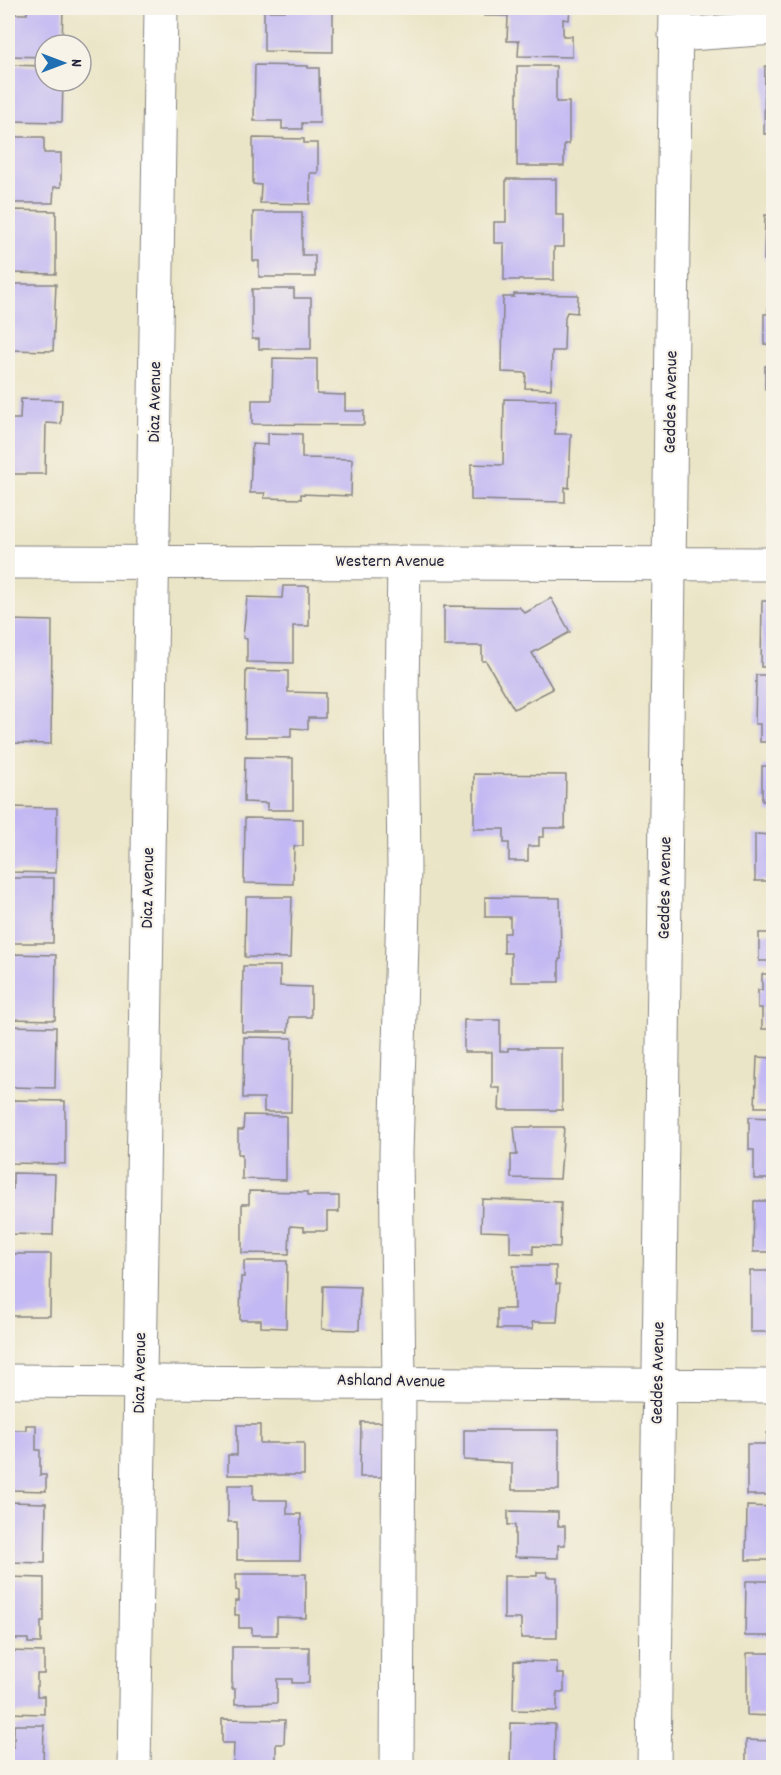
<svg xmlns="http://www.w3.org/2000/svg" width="781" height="1775" viewBox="0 0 781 1775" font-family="Dekko,sans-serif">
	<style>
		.building { fill: #c2b8f3 }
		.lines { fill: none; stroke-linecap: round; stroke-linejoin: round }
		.minor-casing { stroke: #868481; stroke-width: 35 }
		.minor { stroke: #fff; stroke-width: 33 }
		.labels { text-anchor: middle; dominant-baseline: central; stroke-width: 4.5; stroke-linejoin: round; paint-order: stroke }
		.street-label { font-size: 18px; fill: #22223b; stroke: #f7f3e8 }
	</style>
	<rect width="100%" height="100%" fill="#f7f3e8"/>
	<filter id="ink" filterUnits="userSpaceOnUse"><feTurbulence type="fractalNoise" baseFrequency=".0167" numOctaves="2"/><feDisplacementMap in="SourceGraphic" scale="12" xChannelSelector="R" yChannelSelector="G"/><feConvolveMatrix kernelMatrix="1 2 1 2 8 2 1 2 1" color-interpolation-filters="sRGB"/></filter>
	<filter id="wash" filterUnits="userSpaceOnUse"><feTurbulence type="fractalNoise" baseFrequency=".008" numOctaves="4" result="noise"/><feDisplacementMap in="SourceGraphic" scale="24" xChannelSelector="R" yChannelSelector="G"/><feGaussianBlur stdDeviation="1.35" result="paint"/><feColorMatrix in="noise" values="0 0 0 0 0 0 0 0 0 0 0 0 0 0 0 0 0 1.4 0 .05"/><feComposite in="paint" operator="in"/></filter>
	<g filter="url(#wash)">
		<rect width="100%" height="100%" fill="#ebe5c7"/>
		<g id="blocks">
			<g class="building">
				<polygon points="27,8 63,8 62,45 45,45 45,57 8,56 8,14 27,14"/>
				<polygon points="285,8 333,8 333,52 264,51 264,11 285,11"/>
				<polygon points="484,8 570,8 569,20 563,19 563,36 572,36 572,57 518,56 519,41 507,41 508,16 484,16"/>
				<polygon points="8,65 45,66 45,81 63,81 62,122 8,121"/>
				<polygon points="255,65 308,66 308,68 319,68 320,123 302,123 302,129 282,129 282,121 254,121"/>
				<polygon points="517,66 556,66 556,102 569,102 569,144 564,144 564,166 517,166"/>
				<polygon points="765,66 774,66 774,134 764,134"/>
				<polygon points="8,137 44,137 44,153 61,153 61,187 54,187 53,203 8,203"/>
				<polygon points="253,138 304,139 304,143 318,143 318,173 310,173 310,204 260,203 261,185 253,184"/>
				<polygon points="506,179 556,179 556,215 564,215 564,247 554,247 554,280 504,280 504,243 494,243 494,222 506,222"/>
				<polygon points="12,210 56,211 56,274 8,273 8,228 12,228"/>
				<polygon points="253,212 302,212 302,255 315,255 315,277 259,277 259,261 253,261"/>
				<polygon points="765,215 774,215 774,260 764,260"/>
				<polygon points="8,284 56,284 53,351 8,350"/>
				<polygon points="252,289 294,289 294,298 311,298 311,349 259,349 259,339 252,339"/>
				<polygon points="514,294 578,295 577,313 567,312 565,317 564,351 552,351 551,389 525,388 526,373 502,372 503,297 514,297"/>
				<polygon points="768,304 774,304 774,345 764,344 764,314 768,314"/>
				<polygon points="273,358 317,359 317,394 345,395 345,411 364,411 364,425 252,424 252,400 272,400"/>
				<rect x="765" y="366" width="9" height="23"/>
				<polygon points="21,399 62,400 61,424 46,423 45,474 8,474 8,419 20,419"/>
				<polygon points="504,399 556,400 555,434 571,434 569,488 565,487 565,502 471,500 471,464 503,465"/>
				<polygon points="268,433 302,434 302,458 352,459 351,496 301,494 301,499 264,498 265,493 250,493 252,444 268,445"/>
				<polygon points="283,586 309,586 309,626 293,626 293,663 247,662 247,639 243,638 247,597 282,598"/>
				<polygon points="551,598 570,632 532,653 553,689 514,709 486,661 482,661 482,646 444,646 444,606 519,607 525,613"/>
				<polygon points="762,601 774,601 774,667 761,667"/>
				<polygon points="8,620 52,621 51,744 8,743"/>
				<polygon points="246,670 288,671 288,692 325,693 325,718 308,718 308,729 291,728 291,737 245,737"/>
				<polygon points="756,675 774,675 774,742 760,742 760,724 755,724"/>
				<polygon points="245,757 293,758 293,810 267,810 267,803 244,802"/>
				<polygon points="762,766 774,766 774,813 767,813 767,801 762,801"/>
				<polygon points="474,774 566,775 565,828 544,828 544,837 539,837 539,846 528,846 528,861 509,861 509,843 504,843 504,829 474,829"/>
				<polygon points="8,807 57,808 56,873 8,872"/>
				<polygon points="245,818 303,819 303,846 294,846 293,884 244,883"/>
				<polygon points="755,834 774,835 774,881 755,881"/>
				<polygon points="8,878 54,878 53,943 8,943"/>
				<polygon points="246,897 292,897 290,958 245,957"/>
				<polygon points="485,897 560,898 561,959 559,959 559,982 511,982 511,953 504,953 504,933 510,933 510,917 485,917"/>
				<rect x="759" y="933" width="15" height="28"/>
				<polygon points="10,954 56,955 55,1020 10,1019"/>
				<polygon points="243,966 280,966 280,986 311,987 311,1017 289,1017 288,1032 242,1032"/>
				<polygon points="762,974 774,974 774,1029 762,1029 762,1008 758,1008 758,990 762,990"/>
				<polygon points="464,1020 500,1020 500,1051 508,1051 508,1048 562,1048 562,1110 499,1110 500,1088 492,1088 492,1052 464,1052"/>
				<polygon points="8,1026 56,1027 55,1088 8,1087"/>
				<polygon points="244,1037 292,1038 291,1112 264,1112 264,1098 243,1098"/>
				<polygon points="757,1057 774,1058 774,1107 755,1107"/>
				<polygon points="12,1100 65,1101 65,1164 8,1163 8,1115 12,1115"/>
				<polygon points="244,1115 286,1116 286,1180 242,1179 242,1154 238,1154 238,1130 243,1130"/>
				<polygon points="749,1117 774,1118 774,1179 754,1179 754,1150 749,1150"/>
				<polygon points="514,1127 564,1127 560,1179 511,1178 511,1155 517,1155"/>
				<polygon points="13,1173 55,1174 53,1235 8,1234 8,1189 13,1189"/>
				<polygon points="249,1191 307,1192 307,1196 339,1196 339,1212 327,1212 327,1231 304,1231 304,1227 290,1226 289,1254 242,1253 242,1204 249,1204"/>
				<polygon points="482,1199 561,1202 560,1247 533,1246 533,1254 510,1253 510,1232 481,1231"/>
				<polygon points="754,1201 774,1201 774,1252 753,1252"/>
				<polygon points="8,1254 51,1254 50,1316 8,1316"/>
				<polygon points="244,1261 287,1261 286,1328 261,1327 261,1320 240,1320 241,1277 244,1277"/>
				<polygon points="513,1266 556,1266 556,1284 560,1284 557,1322 532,1322 533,1329 497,1329 497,1309 514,1309"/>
				<rect x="750" y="1271" width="24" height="61"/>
				<polygon points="323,1286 360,1287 359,1330 322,1329"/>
				<polygon points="361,1422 388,1422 387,1477 360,1477"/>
				<polygon points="26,1425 36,1425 36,1450 40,1450 40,1475 46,1475 46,1491 10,1490 8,1430 26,1430"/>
				<polygon points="237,1425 260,1425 260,1443 304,1443 304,1475 228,1475 228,1455 237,1455"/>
				<polygon points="464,1430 559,1430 559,1490 512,1490 512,1463 464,1460"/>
				<polygon points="767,1433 774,1433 774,1495 747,1495 747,1444 767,1444"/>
				<polygon points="228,1485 253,1485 253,1500 287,1500 287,1514 301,1514 300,1560 237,1560 237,1522 228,1522"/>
				<polygon points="8,1502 46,1503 45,1563 8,1562"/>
				<polygon points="747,1506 774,1507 774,1568 769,1568 769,1560 746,1560"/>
				<polygon points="508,1511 558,1512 558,1526 565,1526 565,1545 558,1545 558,1558 515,1557 515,1525 508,1525"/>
				<polygon points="537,1572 547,1572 547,1577 557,1577 557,1638 521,1638 521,1619 504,1619 504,1576 537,1576"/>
				<polygon points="236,1574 306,1574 306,1618 277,1617 277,1635 252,1635 252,1628 239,1628 239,1615 235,1615 235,1601 239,1601 239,1591 236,1590"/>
				<polygon points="8,1577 44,1578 44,1622 41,1622 41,1643 28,1643 28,1639 8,1639"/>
				<polygon points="746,1581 774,1581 774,1636 745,1636"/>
				<polygon points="232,1647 309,1647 309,1683 292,1683 292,1679 277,1679 277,1703 235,1704 235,1689 232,1689"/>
				<polygon points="8,1651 44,1652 44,1674 37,1674 37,1696 44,1696 44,1714 8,1713"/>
				<polygon points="747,1653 774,1653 774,1716 747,1715"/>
				<polygon points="514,1661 557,1662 557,1674 564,1674 564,1692 557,1692 557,1711 513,1710"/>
				<polygon points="222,1719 285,1720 284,1744 276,1744 276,1768 233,1768 234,1743 222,1743"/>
				<polygon points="511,1723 555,1724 554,1768 510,1768"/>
				<polygon points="14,1725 44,1725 43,1768 8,1768 8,1747 14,1747"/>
				<polygon points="746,1740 774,1741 774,1768 746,1768"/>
			</g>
		</g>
	</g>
	<g filter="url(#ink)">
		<use href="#blocks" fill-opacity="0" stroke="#868481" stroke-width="1.5"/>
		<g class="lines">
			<g class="minor-casing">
				<g id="minor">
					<polyline points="675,35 774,28"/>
					<polyline points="8,562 774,564"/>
					<polyline points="8,1381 774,1386"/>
					<polyline points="134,1768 161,8"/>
					<polyline points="397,1768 399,1382 396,1153 404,870 402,695 404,562"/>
					<polyline points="654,1768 676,8"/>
				</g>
			</g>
			<use href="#minor" class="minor"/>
		</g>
	</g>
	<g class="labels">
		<g class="street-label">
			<text transform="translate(156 402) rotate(-89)">Diaz Avenue</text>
			<text transform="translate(672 402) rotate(-89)">Geddes Avenue</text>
			<text x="390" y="562">Western Avenue</text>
			<text transform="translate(149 888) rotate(-89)">Diaz Avenue</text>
			<text transform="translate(666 888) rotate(-89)">Geddes Avenue</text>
			<text transform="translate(141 1373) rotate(-89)">Diaz Avenue</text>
			<text transform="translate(659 1373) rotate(-89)">Geddes Avenue</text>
			<text transform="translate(391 1382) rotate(1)">Ashland Avenue</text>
		</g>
	</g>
	<rect width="781" height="1775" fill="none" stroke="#f7f3e8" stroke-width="30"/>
	<g transform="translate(63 63) rotate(90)"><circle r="28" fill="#f7f3e8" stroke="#a29fa3" stroke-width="1.5"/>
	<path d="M0-4.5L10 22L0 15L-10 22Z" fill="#1f6fb2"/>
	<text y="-9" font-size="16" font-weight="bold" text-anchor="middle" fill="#22223b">N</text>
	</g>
</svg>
